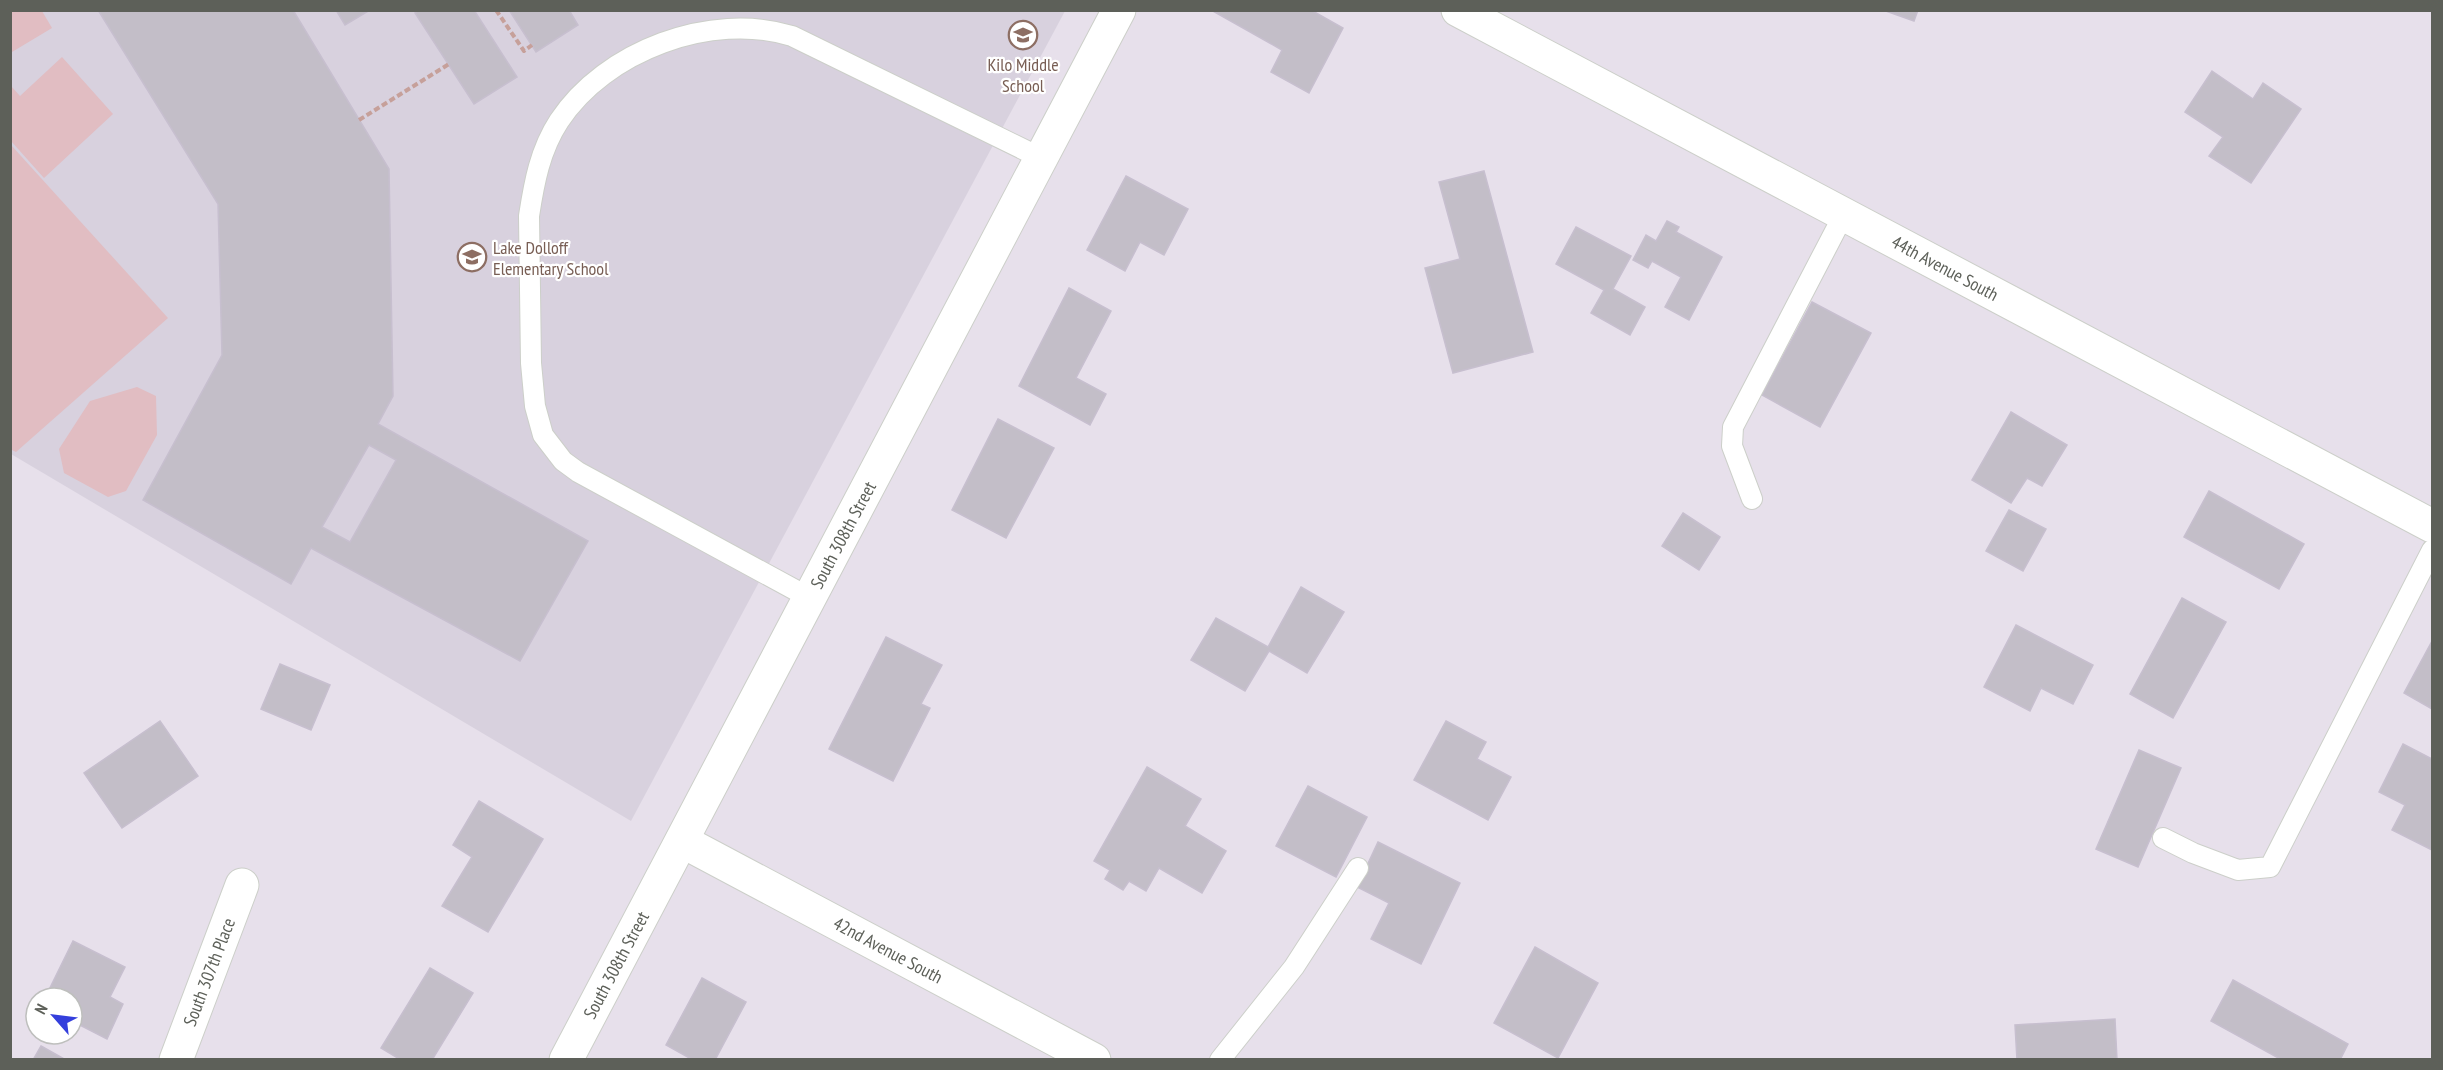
<svg xmlns="http://www.w3.org/2000/svg" width="2443" height="1070" viewBox="0 0 2443 1070" font-family="'PT Sans Narrow',sans-serif">
	<style>
		.education { fill: #d8d1de }
		.green { fill: #e1bdc2 }
		.building { fill: #c3bec8; stroke: #c7bfcf; stroke-width: 1.5; fill-rule: evenodd }
		.lines { fill: none; stroke-linecap: round; stroke-linejoin: round }
		.lane-casing { stroke: #cccfc9; stroke-width: 22 }
		.street-casing { stroke: #cccfc9; stroke-width: 35 }
		.path { stroke: #c6a09a; stroke-width: 4; stroke-dasharray: 6 3; stroke-linecap: butt }
		.lane { stroke: #fff; stroke-width: 20 }
		.street { stroke: #fff; stroke-width: 33 }
		.labels { text-anchor: middle; dominant-baseline: central; stroke-width: 4.5; stroke-linejoin: round; paint-order: stroke }
		.education-label { font-size: 18px; fill: #785e54; stroke: #fff }
		.street-label { font-size: 18px; fill: #5d6059; stroke: #fff }
	</style>
	<rect width="100%" height="100%" fill="#e7e0eb"/>
	<polygon class="education" points="11,11 1065,11 631,821 11,454"/>
	<g class="green">
		<polygon points="10,11 42,11 52,28 12,52"/>
		<polygon points="62,57 113,114 44,178 11,141 11,86 20,96"/>
		<polygon points="11,145 168,318 16,452 10,449"/>
		<polygon points="137,387 156,396 157,435 126,491 108,497 64,473 59,449 90,401"/>
	</g>
	<g class="building">
		<path d="M98,10H293L389,169L393,396L378,424L588,541L520,661L311,548L291,584L143,500L222,355L218,204ZM369,445L396,460L350,542L322,527Z"/>
		<polygon points="336,10 370,10 345,25"/>
		<polygon points="419,10 474,10 517,77 474,104 415,13"/>
		<polygon points="509,10 569,10 578,25 536,52"/>
		<polygon points="1211,10 1311,10 1343,28 1309,93 1271,72 1282,50"/>
		<polygon points="1883,10 1918,10 1914,21"/>
		<polygon points="2212,71 2253,99 2263,83 2301,109 2251,183 2209,156 2223,137 2185,112"/>
		<polygon points="1484,171 1533,352 1453,373 1425,268 1460,259 1439,182"/>
		<polygon points="1126,176 1188,209 1164,255 1140,242 1125,271 1087,250"/>
		<polygon points="1667,221 1679,227 1676,232 1722,257 1689,320 1665,307 1681,277 1652,261 1648,268 1633,260 1646,235 1656,241"/>
		<polygon points="1576,227 1631,256 1613,289 1645,307 1630,335 1591,313 1604,290 1556,264"/>
		<polygon points="1069,288 1111,311 1076,378 1106,394 1090,425 1019,386"/>
		<polygon points="1812,302 1871,333 1820,427 1762,395"/>
		<polygon points="2011,412 2067,445 2042,486 2027,478 2011,503 1972,480"/>
		<polygon points="998,419 1054,448 1006,538 952,510"/>
		<polygon points="2209,491 2304,544 2279,589 2184,537"/>
		<polygon points="2009,510 2046,529 2023,571 1986,551"/>
		<polygon points="1683,513 1720,537 1699,570 1662,546"/>
		<polygon points="1301,587 1344,612 1307,673 1269,651 1245,691 1191,660 1216,618 1268,647"/>
		<polygon points="2182,598 2226,622 2173,718 2130,694"/>
		<polygon points="2016,625 2093,665 2073,704 2041,688 2030,711 1984,687"/>
		<polygon points="886,637 942,665 921,704 930,708 893,781 829,749"/>
		<polygon points="2432,641 2432,709 2404,693"/>
		<polygon points="280,664 330,685 311,730 261,709"/>
		<polygon points="160,721 198,776 122,828 84,773"/>
		<polygon points="1446,721 1486,742 1477,759 1511,777 1488,820 1414,780"/>
		<polygon points="2403,744 2432,759 2432,850 2392,830 2405,805 2379,792"/>
		<polygon points="2139,750 2181,768 2138,867 2096,849"/>
		<polygon points="1147,767 1201,799 1185,826 1226,851 1202,893 1159,868 1146,891 1129,881 1123,890 1105,879 1110,870 1094,861"/>
		<polygon points="1308,786 1367,817 1336,877 1276,846"/>
		<polygon points="479,801 543,839 488,932 442,906 472,857 453,845"/>
		<polygon points="1378,842 1460,883 1421,964 1371,939 1389,903 1357,887"/>
		<polygon points="73,941 125,967 110,997 123,1004 107,1039 72,1021 72,998 45,998"/>
		<polygon points="1535,947 1598,983 1558,1058 1494,1023"/>
		<polygon points="430,968 473,993 432,1060 401,1060 381,1048"/>
		<polygon points="702,978 746,1002 715,1060 693,1060 666,1045"/>
		<polygon points="2233,980 2348,1044 2340,1060 2282,1060 2211,1021"/>
		<polygon points="2115,1019 2117,1060 2017,1060 2015,1025"/>
		<polygon points="41,1046 66,1060 33,1060"/>
	</g>
	<g class="lines">
		<g class="lane-casing">
			<g id="lane">
				<polyline points="1752,499 1732,446 1733,427 1844,214"/>
				<path d="M810,598L578,472L563,461L543,435L535,406L531,363L529,216C534,183 540,150 559,121C605,51 711,11 792,36L1041,158"/>
				<polyline points="2163,838 2193,853 2238,870 2270,867 2432,550"/>
				<polyline points="1220,1060 1294,967 1358,868"/>
			</g>
		</g>
		<g class="street-casing">
			<g id="street">
				<polyline points="1458,10 2432,526"/>
				<polyline points="682,841 1094,1060"/>
				<polyline points="176,1060 242,885"/>
				<polyline points="566,1060 1119,10"/>
			</g>
		</g>
		<g class="path">
			<polyline points="496,10 524,51 532,45"/>
			<polyline points="359,120 449,64"/>
		</g>
		<use href="#lane" class="lane"/>
		<use href="#street" class="street"/>
	</g>
	<defs>
		<g id="school-ring" transform="scale(1.5)"><circle r="9.5" fill="#fff" stroke="#8d6e63" stroke-width="1.5"/><path d="M0-5L7-2L0 1L-7-2ZM-4 1L0 2.5L4 1V4Q0 6-4 4Z" fill="#8d6e63"/></g>
	</defs>
	<g fill-rule="evenodd">
		<use href="#school-ring" x="1023" y="35"/>
		<use href="#school-ring" x="472" y="257"/>
	</g>
	<g class="labels">
		<g class="education-label">
			<text x="1023" y="64">Kilo Middle<tspan x="1023" dy="21">School</tspan></text>
			<text x="493" y="247" text-anchor="start">Lake Dolloff<tspan x="493" dy="21">Elementary School</tspan></text>
		</g>
		<g class="street-label">
			<text transform="translate(1945 268) rotate(28)">44th Avenue South</text>
			<text transform="translate(843 535) rotate(-62)">South 308th Street</text>
			<text transform="translate(888 950) rotate(28)">42nd Avenue South</text>
			<text transform="translate(616 965) rotate(-62)">South 308th Street</text>
			<text transform="translate(209 972) rotate(-69)">South 307th Place</text>
		</g>
	</g>
	<rect width="2443" height="1070" fill="none" stroke="#5d6059" stroke-width="24"/>
	<g transform="translate(54 1016) rotate(298)"><circle r="28" fill="#ffffff" stroke="#bebfbd" stroke-width="1.5"/>
	<path d="M0-4.5L10 22L0 15L-10 22Z" fill="#343fdc"/>
	<text y="-9" font-size="16" font-weight="bold" text-anchor="middle" fill="#5d6059">N</text>
	</g>
</svg>
